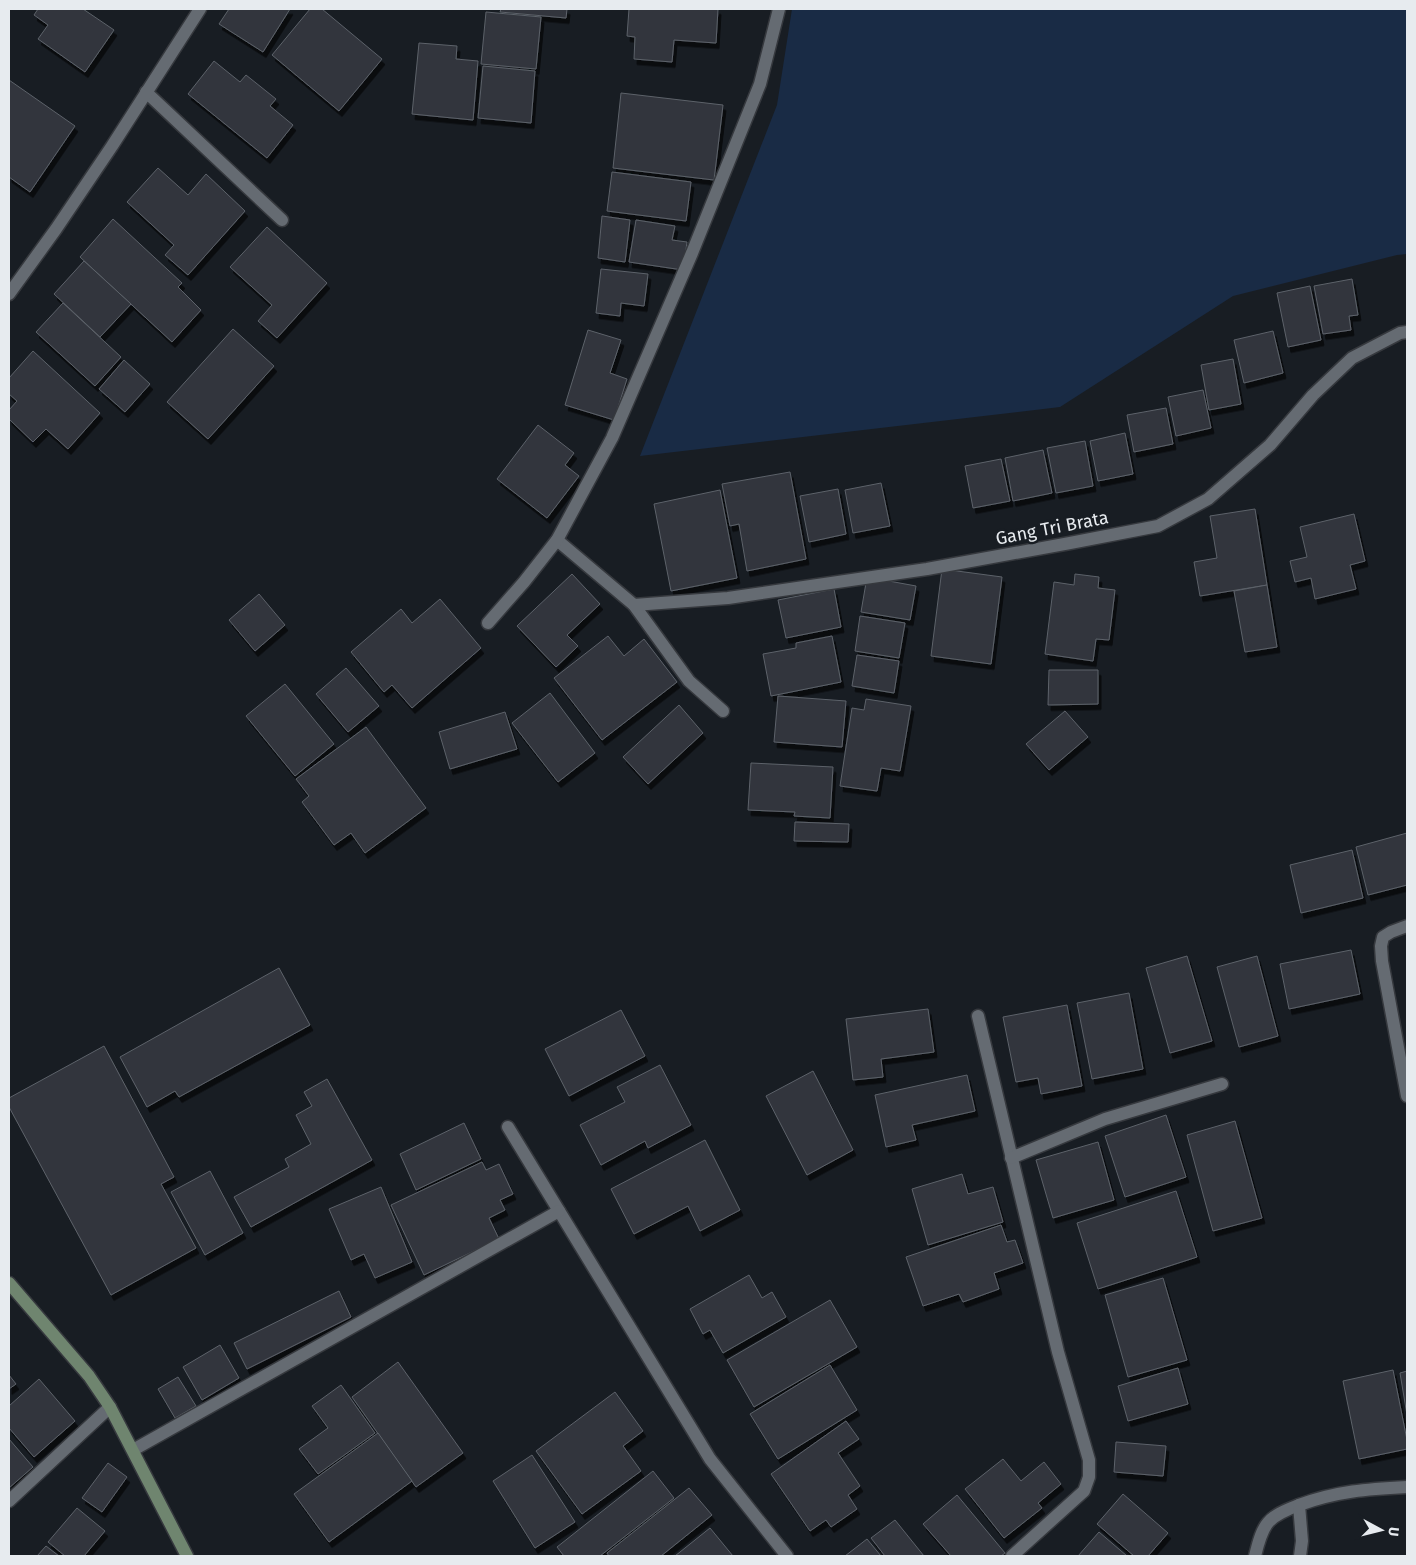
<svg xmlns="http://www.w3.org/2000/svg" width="1416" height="1565" viewBox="0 0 1416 1565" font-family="'Fira Sans',sans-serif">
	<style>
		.green { fill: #192b45 }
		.building { fill: #31353c; stroke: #5d626a; filter: url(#shadow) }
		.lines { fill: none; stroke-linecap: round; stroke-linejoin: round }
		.street-casing { stroke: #36393e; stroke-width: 15 }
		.secondary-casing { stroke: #36393e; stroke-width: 15 }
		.street { stroke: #656b72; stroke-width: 12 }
		.secondary { stroke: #6f856f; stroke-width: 12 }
		.labels { text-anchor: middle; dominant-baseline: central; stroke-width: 5; stroke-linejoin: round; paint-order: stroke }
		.street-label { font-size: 18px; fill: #e7ebef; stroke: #181d23 }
	</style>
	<defs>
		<filter id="shadow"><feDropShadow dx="3" dy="5.5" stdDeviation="0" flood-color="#0009"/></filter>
	</defs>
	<rect width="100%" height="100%" fill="#181d23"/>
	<polygon class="green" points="792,9 1407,9 1407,254 1397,255 1233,296 1060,407 640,456 777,105"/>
	<g class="building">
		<polygon points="38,9 83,9 114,30 85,72 38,39 48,25 34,15"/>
		<polygon points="229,9 290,9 263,52 219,24"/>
		<polygon points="310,9 322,9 382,59 339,111 272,55"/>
		<polygon points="501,9 567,9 566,18 500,12"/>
		<polygon points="629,9 718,9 716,43 674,40 672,62 634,59 635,37 627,36"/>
		<polygon points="486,12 541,17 536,69 481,64"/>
		<polygon points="419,43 457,46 456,59 478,61 473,120 412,114"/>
		<polygon points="214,61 240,82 246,75 276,99 270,106 293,125 267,158 188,94"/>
		<polygon points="483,66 535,71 531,123 478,118"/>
		<polygon points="9,80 75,126 30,192 9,177"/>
		<polygon points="621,93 723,105 714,180 613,168"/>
		<polygon points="158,168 188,195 206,174 245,211 188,275 165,255 174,245 127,202"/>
		<polygon points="612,172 691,182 686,221 607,211"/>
		<polygon points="602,216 630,220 625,262 598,258"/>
		<polygon points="113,219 182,283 178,287 201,310 172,342 80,257"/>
		<polygon points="636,220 675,226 672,240 687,242 683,270 629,262"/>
		<polygon points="267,227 327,283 277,338 258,321 272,305 230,267"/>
		<polygon points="84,261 131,304 100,337 54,294"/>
		<polygon points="601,269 648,274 644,306 621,303 620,316 596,313"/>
		<polygon points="1352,279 1358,315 1349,316 1351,330 1323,334 1314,286"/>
		<polygon points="1310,286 1321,340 1288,347 1277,293"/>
		<polygon points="63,303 121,357 95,386 36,332"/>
		<polygon points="233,329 274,366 208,439 167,402"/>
		<polygon points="588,330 621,340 610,373 627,379 614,420 565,405"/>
		<polygon points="1273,331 1283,373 1244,383 1234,340"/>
		<polygon points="33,351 100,413 68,449 46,429 33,442 9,419 9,410 17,401 9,394 9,378"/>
		<polygon points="1233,359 1241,404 1209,410 1201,365"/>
		<polygon points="124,360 150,384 125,412 99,389"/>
		<polygon points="1203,390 1211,428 1176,436 1168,397"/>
		<polygon points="1166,408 1173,444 1134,452 1127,415"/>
		<polygon points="538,425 574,453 565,465 579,476 547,518 497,479"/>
		<polygon points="1125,433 1133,474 1098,481 1090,441"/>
		<polygon points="1085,441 1093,486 1056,493 1047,448"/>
		<polygon points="1043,450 1052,493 1013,501 1005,458"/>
		<polygon points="1001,459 1010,501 973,508 965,466"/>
		<polygon points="790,472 806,559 747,571 739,524 730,526 722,484"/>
		<polygon points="881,483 890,526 853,533 845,490"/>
		<polygon points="838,489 846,534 809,542 800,496"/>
		<polygon points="720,490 737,578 671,591 654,504"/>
		<polygon points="1255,509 1267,585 1200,596 1194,562 1217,558 1210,516"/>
		<polygon points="1354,514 1365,561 1350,565 1356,589 1315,599 1311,578 1295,582 1290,561 1307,557 1300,527"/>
		<polygon points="942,569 1002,577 991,664 931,656"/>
		<polygon points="572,574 600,604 567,635 578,646 556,667 517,626"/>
		<polygon points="1075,574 1099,577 1098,588 1115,590 1109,640 1096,639 1093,661 1045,654 1054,582 1074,585"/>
		<polygon points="867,577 916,586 910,620 861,612"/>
		<polygon points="1267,585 1277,647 1245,652 1234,591"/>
		<polygon points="834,589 841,627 786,638 778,600"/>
		<polygon points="259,594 285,625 255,651 229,620"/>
		<polygon points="440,599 481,648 412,708 392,685 384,692 351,652 401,609 412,623"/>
		<polygon points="860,616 905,623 899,658 855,651"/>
		<polygon points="608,636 624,656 644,639 677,682 602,740 554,678"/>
		<polygon points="832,636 841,682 771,696 763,654 796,648 796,643"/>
		<polygon points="857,655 899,661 894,693 852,686"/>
		<polygon points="346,668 379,706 348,732 316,694"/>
		<polygon points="1049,670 1098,670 1098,704 1048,705"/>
		<polygon points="285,684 334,744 295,776 246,716"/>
		<polygon points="550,693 595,753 558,782 512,723"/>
		<polygon points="778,696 846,701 842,747 774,742"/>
		<polygon points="866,699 911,706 900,771 881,768 877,791 840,786 852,708 864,710"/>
		<polygon points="679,705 703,733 648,784 623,757"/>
		<polygon points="1065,711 1088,737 1049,770 1026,744"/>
		<polygon points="505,712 517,749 450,769 439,732"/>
		<polygon points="366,727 426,808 365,853 351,833 334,845 302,802 309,796 296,779"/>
		<polygon points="751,763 833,767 830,818 794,816 795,812 748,810"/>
		<polygon points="795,822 849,824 848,842 794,841"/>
		<polygon points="1407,833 1407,885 1368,895 1356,847"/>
		<polygon points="1352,850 1363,898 1301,913 1290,865"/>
		<polygon points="1351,950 1360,994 1289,1009 1280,964"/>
		<polygon points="1187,956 1212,1041 1170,1053 1146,968"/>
		<polygon points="1257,956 1278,1036 1239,1047 1217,967"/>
		<polygon points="279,968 310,1025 179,1097 175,1091 147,1107 120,1057"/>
		<polygon points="1129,993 1143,1069 1092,1079 1077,1003"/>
		<polygon points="1067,1005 1082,1086 1041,1094 1038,1078 1016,1082 1003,1017"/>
		<polygon points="928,1009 934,1052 881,1059 883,1077 853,1080 846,1019"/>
		<polygon points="621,1010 645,1056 569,1096 545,1049"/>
		<polygon points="104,1046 174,1177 161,1184 196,1248 111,1295 9,1107 9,1098"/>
		<polygon points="660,1065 691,1125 648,1148 645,1141 601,1165 580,1125 625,1102 617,1087"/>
		<polygon points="813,1071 853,1150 807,1175 766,1096"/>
		<polygon points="967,1075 975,1111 912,1125 916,1140 886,1147 875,1095"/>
		<polygon points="327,1079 372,1160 251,1227 234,1197 289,1167 285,1159 311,1144 296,1115 312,1106 304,1092"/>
		<polygon points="1166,1115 1186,1177 1125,1197 1105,1136"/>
		<polygon points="1235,1121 1262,1218 1213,1231 1187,1135"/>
		<polygon points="464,1123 481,1159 416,1190 400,1154"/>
		<polygon points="705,1140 740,1210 700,1231 688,1206 634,1234 611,1189"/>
		<polygon points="1098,1142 1114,1200 1053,1218 1036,1160"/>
		<polygon points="482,1162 486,1170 499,1164 513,1194 500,1200 505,1210 489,1218 499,1239 424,1275 391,1205"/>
		<polygon points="210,1171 243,1233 205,1255 171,1192"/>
		<polygon points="962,1174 968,1194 993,1187 1003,1222 928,1245 912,1189"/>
		<polygon points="381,1187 412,1262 375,1278 364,1254 351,1260 329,1209"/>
		<polygon points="1176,1191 1197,1257 1098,1289 1077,1223"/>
		<polygon points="1001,1225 1007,1242 1015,1240 1023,1263 994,1273 999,1289 963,1302 959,1294 923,1306 906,1257"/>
		<polygon points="749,1275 762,1298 772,1292 786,1317 723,1353 710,1330 703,1334 690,1309"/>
		<polygon points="1163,1278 1187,1360 1128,1377 1105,1295"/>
		<polygon points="339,1291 351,1317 247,1369 234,1343"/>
		<polygon points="830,1300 857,1347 754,1407 727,1360"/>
		<polygon points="220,1345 239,1378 202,1400 183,1367"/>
		<polygon points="398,1362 463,1453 416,1487 352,1397"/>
		<polygon points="830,1365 857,1410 778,1459 750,1414"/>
		<polygon points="1178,1368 1188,1404 1128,1421 1118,1386"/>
		<polygon points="1393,1370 1407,1440 1407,1449 1359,1459 1343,1381"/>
		<polygon points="1407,1371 1407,1415 1400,1373"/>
		<polygon points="9,1375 16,1384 9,1389"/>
		<polygon points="178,1377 196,1406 175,1418 158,1389"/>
		<polygon points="39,1379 75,1421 34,1457 9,1428 9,1406"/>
		<polygon points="341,1385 375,1433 318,1474 299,1449 328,1428 312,1406"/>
		<polygon points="615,1392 643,1431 623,1446 641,1471 582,1514 536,1451"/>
		<polygon points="846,1421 859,1439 838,1453 860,1486 848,1495 857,1509 831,1527 826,1520 810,1531 771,1474"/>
		<polygon points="378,1433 412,1481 329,1542 294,1494"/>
		<polygon points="9,1439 33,1467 9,1488"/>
		<polygon points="1116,1442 1166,1446 1163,1476 1114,1472"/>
		<polygon points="532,1455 575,1522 535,1548 493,1481"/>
		<polygon points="1003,1459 1021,1481 1044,1462 1061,1484 1038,1503 1042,1508 1004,1538 965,1489"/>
		<polygon points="108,1463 127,1477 102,1512 82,1498"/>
		<polygon points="653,1471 674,1498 600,1556 564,1556 557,1547"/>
		<polygon points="689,1488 712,1515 661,1556 609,1556 607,1553"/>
		<polygon points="1123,1494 1168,1533 1148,1556 1134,1556 1097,1524"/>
		<polygon points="957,1495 1005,1553 1001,1556 951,1556 923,1524"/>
		<polygon points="77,1508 105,1531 84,1556 65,1556 48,1542"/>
		<polygon points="895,1520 924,1556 885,1556 871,1538"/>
		<polygon points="710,1528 733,1556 675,1556"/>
		<polygon points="1099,1532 1127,1556 1078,1556"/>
		<polygon points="867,1539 881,1556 845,1556"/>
		<polygon points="46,1546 59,1556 37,1556"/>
	</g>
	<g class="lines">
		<g class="street-casing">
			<g id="street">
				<polyline points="146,92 282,220"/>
				<polyline points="9,294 56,229 112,146 200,9"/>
				<polyline points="557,540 634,605 689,681 723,711"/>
				<polyline points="634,605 728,598 927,569 1070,543 1158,526 1208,499 1270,445 1313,395 1352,358 1400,333 1407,332"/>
				<polyline points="488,623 524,582 557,540 612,438 692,253 760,84 779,9"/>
				<polyline points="1407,926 1391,932 1383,937 1381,946 1382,961 1407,1096"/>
				<polyline points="978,1016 1058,1352 1089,1460 1089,1477 1084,1491 1012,1556"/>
				<polyline points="508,1127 710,1459 787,1556"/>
				<polyline points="1011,1158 1105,1119 1222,1084"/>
				<polyline points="133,1450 559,1211"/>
				<polyline points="9,1501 110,1407"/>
				<path d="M1255,1556C1263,1523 1267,1517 1299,1505"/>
				<path d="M1300,1556L1302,1541L1299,1505C1337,1491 1368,1489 1407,1487"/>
			</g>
		</g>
		<g class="secondary-casing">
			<polyline id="secondary" points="9,1283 89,1376 110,1407 187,1556"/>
		</g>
		<use href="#street" class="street"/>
		<use href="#secondary" class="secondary"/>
	</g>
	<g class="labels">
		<g class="street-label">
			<text transform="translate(1052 528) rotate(-11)">Gang Tri Brata</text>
		</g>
	</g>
	<rect width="1416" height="1565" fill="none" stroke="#e7ebef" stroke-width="20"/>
	<g transform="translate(1381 1530) rotate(97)" stroke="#181d23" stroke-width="4" paint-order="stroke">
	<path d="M0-4L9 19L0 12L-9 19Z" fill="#e7ebef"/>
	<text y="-8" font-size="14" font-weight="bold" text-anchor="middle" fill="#e7ebef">U</text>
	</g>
</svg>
